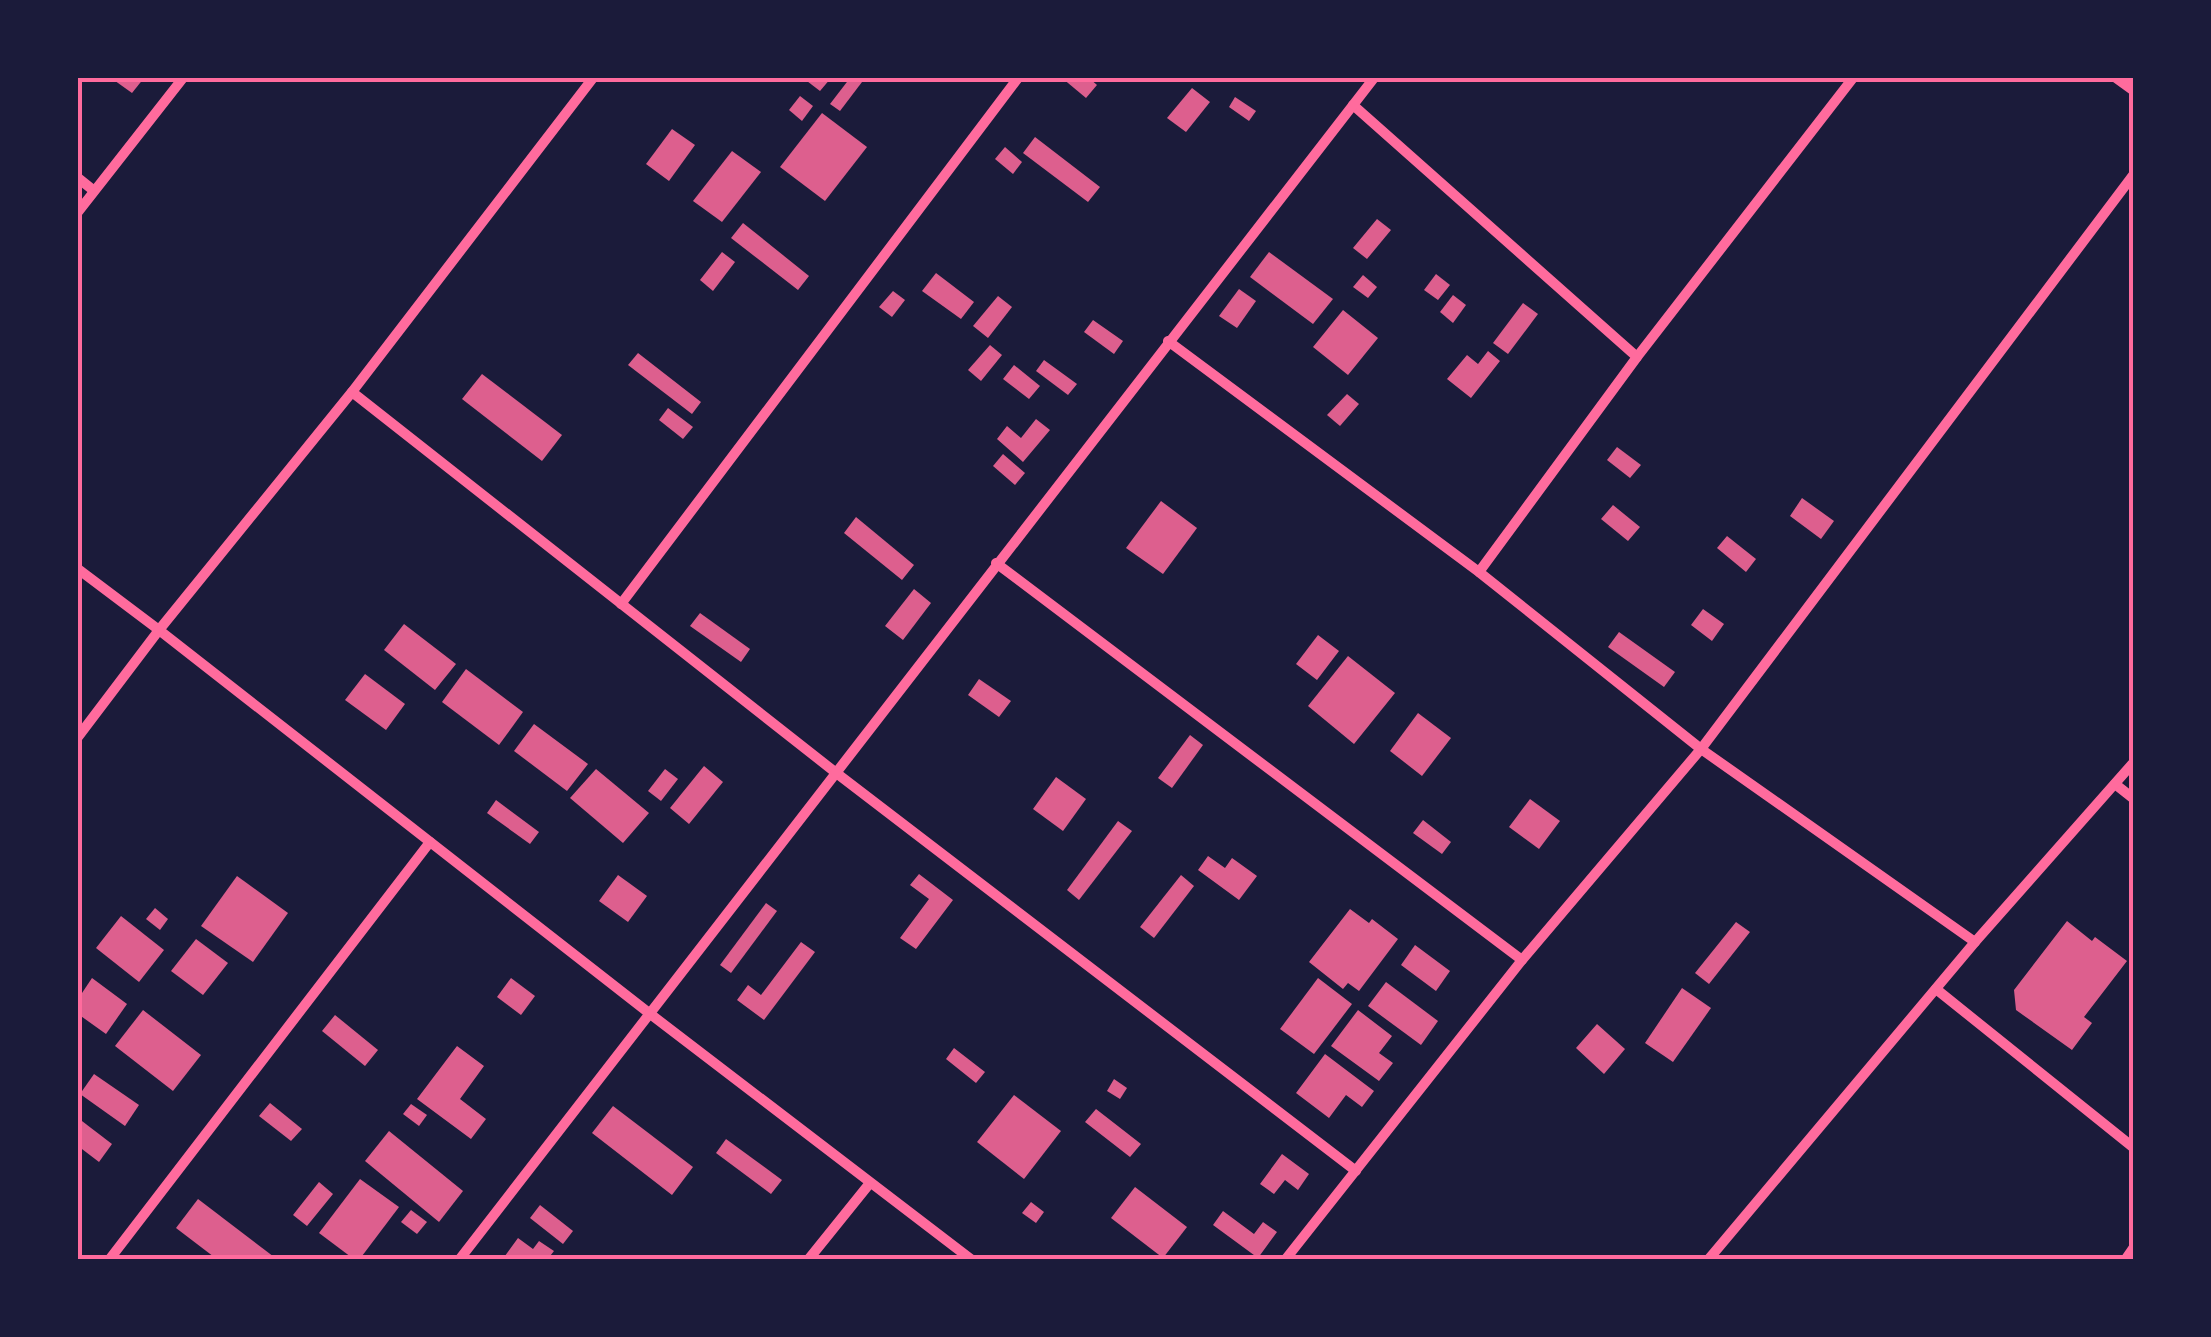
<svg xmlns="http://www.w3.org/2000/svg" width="2211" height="1337" viewBox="0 0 2211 1337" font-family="'PT Sans',sans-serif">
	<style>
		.building { fill: #dd5f8e }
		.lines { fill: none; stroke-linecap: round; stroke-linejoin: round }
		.minor { stroke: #ff6b9d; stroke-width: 10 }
		.neatline { fill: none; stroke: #ff6b9d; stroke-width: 4 }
	</style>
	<rect width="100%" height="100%" fill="#1b1b3a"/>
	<g class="building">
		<polygon points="111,78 144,78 132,93"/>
		<polygon points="803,78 831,78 820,91"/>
		<polygon points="850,78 856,78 862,82 840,111 830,104"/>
		<polygon points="1062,78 1089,78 1097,85 1086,98"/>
		<polygon points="1192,88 1210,102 1186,132 1167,118"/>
		<polygon points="800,96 813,106 802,121 789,110"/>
		<polygon points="1235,97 1256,111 1249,121 1229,107"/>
		<polygon points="822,113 867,147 825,201 780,167"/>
		<polygon points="672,129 695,145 669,181 646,164"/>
		<polygon points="1035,137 1100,187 1088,202 1023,153"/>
		<polygon points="1005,147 1022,162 1013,174 995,159"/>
		<polygon points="732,151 761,172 722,222 693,201"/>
		<polygon points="1377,219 1391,230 1367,259 1353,248"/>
		<polygon points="743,223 809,276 798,290 731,238"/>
		<polygon points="722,252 735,262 713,291 700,280"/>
		<polygon points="1269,252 1333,299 1313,324 1250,277"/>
		<polygon points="936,273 974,302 961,319 922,291"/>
		<polygon points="1436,274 1450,285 1438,300 1424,290"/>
		<polygon points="1363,275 1377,287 1368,298 1353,287"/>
		<polygon points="1239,289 1256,301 1237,328 1219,316"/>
		<polygon points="893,291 905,300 892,317 879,307"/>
		<polygon points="1453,295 1466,305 1453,323 1440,312"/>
		<polygon points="998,296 1012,307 988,338 973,326"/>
		<polygon points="1523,303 1538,314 1508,354 1493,343"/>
		<polygon points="1343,310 1378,338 1348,375 1313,347"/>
		<polygon points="1093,320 1123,341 1114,354 1084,332"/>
		<polygon points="990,345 1002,355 981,381 968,370"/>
		<polygon points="1488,351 1500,361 1471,398 1447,379 1467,355 1478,364"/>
		<polygon points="638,353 701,402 692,414 628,365"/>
		<polygon points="1044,360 1077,384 1068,395 1036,371"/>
		<polygon points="1014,365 1040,386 1029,399 1003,379"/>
		<polygon points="482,374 562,435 542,461 462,399"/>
		<polygon points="1347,394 1359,404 1340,426 1327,415"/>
		<polygon points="668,408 693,427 683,439 659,420"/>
		<polygon points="1036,419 1050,430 1023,462 997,439 1007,426 1021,438"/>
		<polygon points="1617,447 1641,465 1630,478 1607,460"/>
		<polygon points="1003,454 1025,473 1015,485 993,466"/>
		<polygon points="1802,498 1834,521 1821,539 1790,516"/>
		<polygon points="1161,501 1197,528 1163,574 1126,548"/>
		<polygon points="1613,505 1640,527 1628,541 1601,519"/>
		<polygon points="856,517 914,565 902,580 844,533"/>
		<polygon points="1727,536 1756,559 1746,572 1717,548"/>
		<polygon points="914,589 931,603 903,640 885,626"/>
		<polygon points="1703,609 1724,624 1712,641 1691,625"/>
		<polygon points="700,613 750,649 741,662 690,626"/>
		<polygon points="404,624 456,664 435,690 384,650"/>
		<polygon points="1619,632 1675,672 1664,687 1608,647"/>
		<polygon points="1318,635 1339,651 1317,680 1296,664"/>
		<polygon points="1348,656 1395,693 1354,744 1308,706"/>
		<polygon points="466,669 523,712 499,745 442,702"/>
		<polygon points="365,674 405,704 386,730 345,700"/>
		<polygon points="979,679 1011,701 999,717 968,695"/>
		<polygon points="1418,713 1451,738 1422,776 1390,751"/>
		<polygon points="534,724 588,764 567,791 514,751"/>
		<polygon points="1190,735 1203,745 1172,788 1158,778"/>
		<polygon points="704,766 723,782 689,824 670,808"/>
		<polygon points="596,769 649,813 623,843 570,798"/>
		<polygon points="665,769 678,779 661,801 648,791"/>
		<polygon points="1056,777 1086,799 1063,831 1033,809"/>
		<polygon points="1530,799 1560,821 1539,849 1509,827"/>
		<polygon points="496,800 539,832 530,844 487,813"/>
		<polygon points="1423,820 1451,842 1442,854 1413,833"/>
		<polygon points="1118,821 1132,831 1079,900 1067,890"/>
		<polygon points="1208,856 1225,868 1232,858 1257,876 1239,900 1198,870"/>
		<polygon points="919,874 953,900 916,949 900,938 929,899 910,885"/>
		<polygon points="618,875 647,896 628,922 599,901"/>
		<polygon points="1181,875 1194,886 1154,938 1140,927"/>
		<polygon points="237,876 288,913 253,962 201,926"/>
		<polygon points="766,903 777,911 731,973 720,965"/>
		<polygon points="155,908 168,919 160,930 146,919"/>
		<polygon points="1350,909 1369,923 1372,919 1398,939 1359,991 1348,983 1343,989 1309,962"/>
		<polygon points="121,916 164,950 139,982 96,948"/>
		<polygon points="2067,921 2092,941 2095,937 2127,961 2084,1017 2092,1023 2072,1050 2016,1010 2014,990"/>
		<polygon points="1736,922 1750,932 1709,984 1695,973"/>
		<polygon points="196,939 228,963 203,995 171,971"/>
		<polygon points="801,942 815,952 764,1020 737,1000 748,985 761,995"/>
		<polygon points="1415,945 1450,971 1436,991 1401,965"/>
		<polygon points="92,978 127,1004 106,1034 78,1014 78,999"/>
		<polygon points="511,978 535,996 521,1015 497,997"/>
		<polygon points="1318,978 1352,1004 1314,1054 1280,1029"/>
		<polygon points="1386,982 1438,1021 1421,1045 1368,1006"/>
		<polygon points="1682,988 1711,1008 1673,1062 1645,1043"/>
		<polygon points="143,1010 201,1055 173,1091 115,1046"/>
		<polygon points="1358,1010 1392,1036 1379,1053 1393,1063 1379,1081 1331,1046"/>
		<polygon points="335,1015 378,1050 365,1066 322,1031"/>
		<polygon points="1597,1024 1625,1049 1604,1074 1576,1048"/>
		<polygon points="457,1046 484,1066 460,1099 486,1119 471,1139 417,1099"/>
		<polygon points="954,1048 985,1072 976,1083 946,1059"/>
		<polygon points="1325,1054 1374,1091 1362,1107 1346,1095 1329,1118 1296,1093"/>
		<polygon points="94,1074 139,1105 125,1126 80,1094"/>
		<polygon points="1114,1079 1127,1088 1120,1099 1107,1091"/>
		<polygon points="1014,1095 1061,1131 1024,1179 977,1142"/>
		<polygon points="270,1103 302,1129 291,1141 259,1116"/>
		<polygon points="411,1104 427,1115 419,1126 403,1114"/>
		<polygon points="613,1106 693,1167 672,1195 592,1133"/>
		<polygon points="1096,1109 1141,1144 1130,1157 1085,1122"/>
		<polygon points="78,1118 112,1144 99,1162 78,1146"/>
		<polygon points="389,1131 463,1191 439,1222 365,1161"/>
		<polygon points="726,1139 782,1180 771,1194 716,1153"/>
		<polygon points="1282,1154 1309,1174 1298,1190 1285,1180 1274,1194 1260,1184"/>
		<polygon points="360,1179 399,1207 359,1260 355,1260 319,1233"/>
		<polygon points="319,1182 333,1194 307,1226 293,1215"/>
		<polygon points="1135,1187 1187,1227 1163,1258 1111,1218"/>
		<polygon points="198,1199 278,1260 218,1260 176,1228"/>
		<polygon points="1031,1202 1044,1212 1036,1223 1022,1213"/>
		<polygon points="540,1205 573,1231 563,1244 530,1218"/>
		<polygon points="411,1210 427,1222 417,1234 401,1222"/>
		<polygon points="1223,1211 1254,1234 1263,1222 1277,1232 1258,1258 1213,1225"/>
		<polygon points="518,1238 533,1249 539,1241 554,1251 547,1260 502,1260"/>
	</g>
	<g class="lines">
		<g class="minor">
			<polyline points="2116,78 2134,91"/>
			<polyline points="1353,105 1637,357"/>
			<polyline points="78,178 93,190"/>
			<polyline points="78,212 183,78"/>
			<polyline points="1168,341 1479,572 1701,749 1975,942"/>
			<polyline points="352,392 835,772 1356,1171"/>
			<polyline points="996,563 1522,960"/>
			<polyline points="78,569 159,630 649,1013 972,1260"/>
			<polyline points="1479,572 1637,357 1853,78"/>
			<polyline points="621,604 1018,78"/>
			<polyline points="78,737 159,630 352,392 593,78"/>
			<polyline points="2115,784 2134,799"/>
			<polyline points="1936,989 2134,1148"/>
			<polyline points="109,1260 430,842"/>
			<polyline points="459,1260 1374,78"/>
			<polyline points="808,1260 870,1183"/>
			<polyline points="1285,1260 1522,960 1701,749 2134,174"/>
			<polyline points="1708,1260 1975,942 2134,762"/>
			<polyline points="2125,1260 2134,1247"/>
		</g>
	</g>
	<rect width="2211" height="1337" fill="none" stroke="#1b1b3a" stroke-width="160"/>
	<rect x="80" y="80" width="2051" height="1177" class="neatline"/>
</svg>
